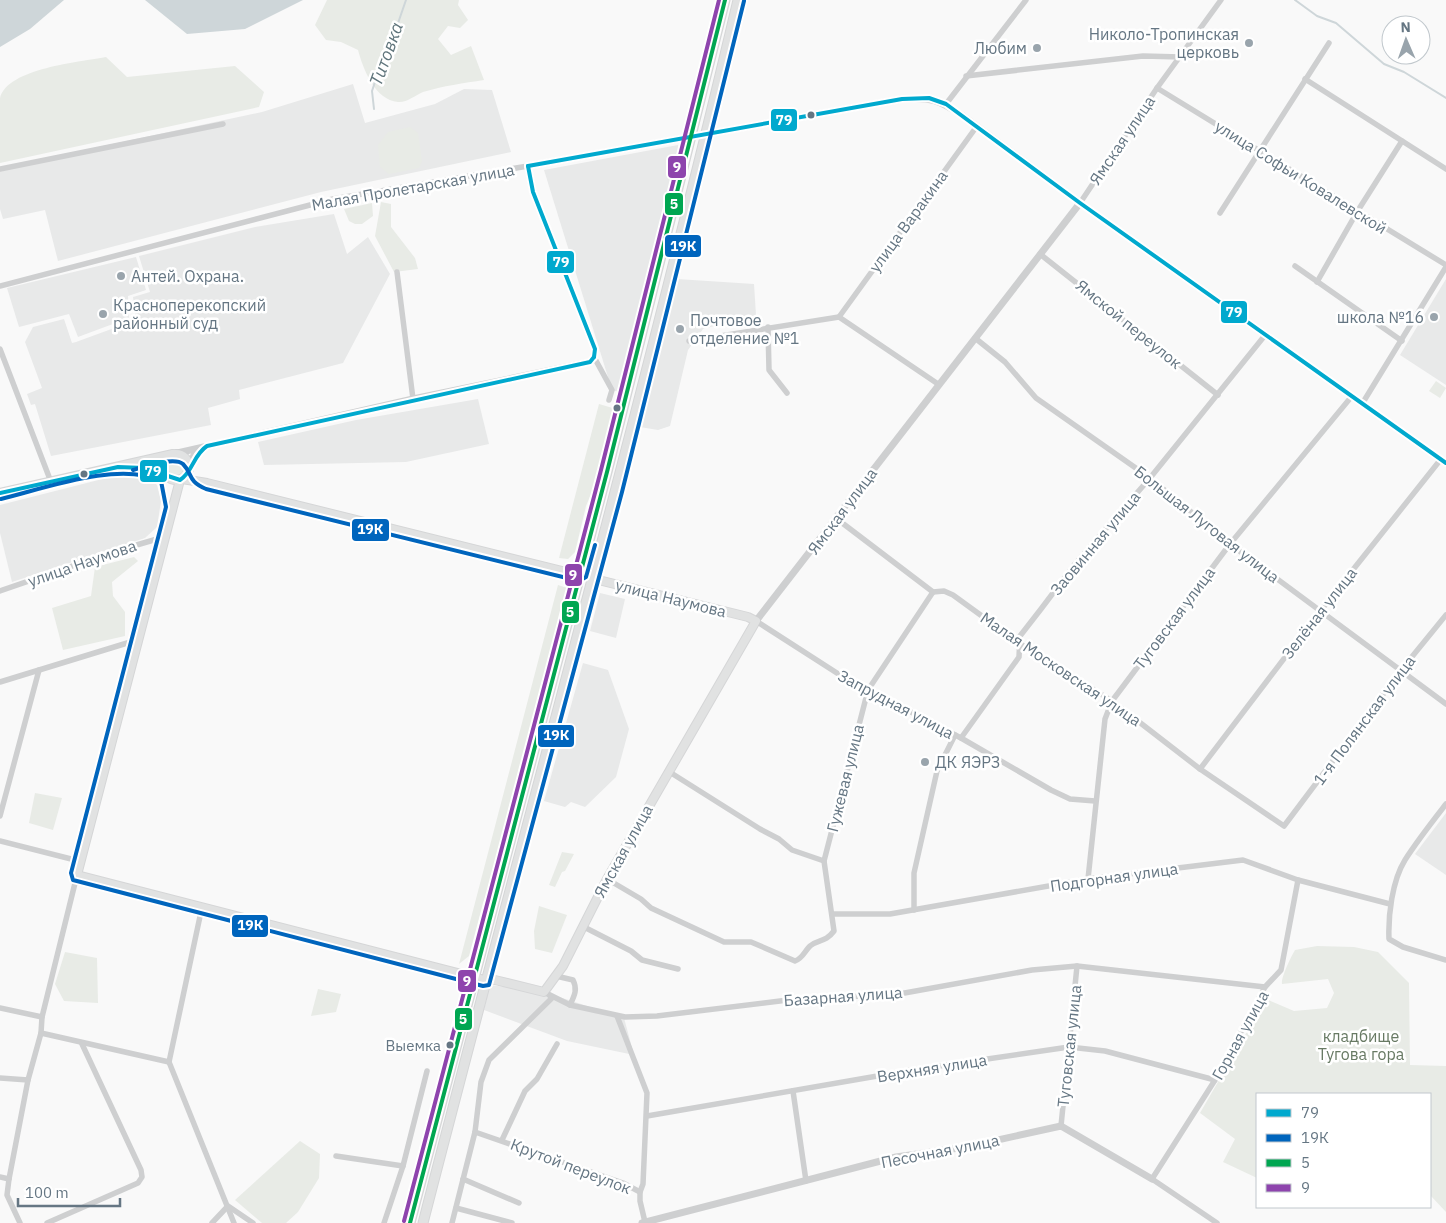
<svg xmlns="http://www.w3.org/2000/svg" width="1446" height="1223" viewBox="0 0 1446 1223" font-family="'IBM Plex Sans',sans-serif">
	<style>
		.built { fill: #e8e9e9 }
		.green { fill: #e8ebe6 }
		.water { fill: #ced6d9 }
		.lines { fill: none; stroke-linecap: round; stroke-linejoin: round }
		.stream { stroke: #ced6d9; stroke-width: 2 }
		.secondary-casing { stroke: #d5d6d7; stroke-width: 10 }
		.primary-casing { stroke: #d5d6d7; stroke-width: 11 }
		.minor { stroke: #cecfd0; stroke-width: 5.5 }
		.tertiary { stroke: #cecfd0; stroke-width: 7 }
		.secondary { stroke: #e1e2e2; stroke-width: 8 }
		.primary { stroke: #e1e2e2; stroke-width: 9 }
		.bus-1-casing { stroke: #fff; stroke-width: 8 }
		.bus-2-casing { stroke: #fff; stroke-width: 8 }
		.bus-3-casing { stroke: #fff; stroke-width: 8 }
		.bus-4-casing { stroke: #fff; stroke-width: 8 }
		.bus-1 { stroke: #00a9ce; stroke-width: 4 }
		.bus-2 { stroke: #0065bd; stroke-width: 4 }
		.bus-3 { stroke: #00a651; stroke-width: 4 }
		.bus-4 { stroke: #8e44ad; stroke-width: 4 }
		.poi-dot { fill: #99a4ac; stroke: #fff; stroke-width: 2 }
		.bus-dot { fill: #657683; stroke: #fff; stroke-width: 2 }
		.labels { text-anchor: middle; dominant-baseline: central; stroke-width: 5; stroke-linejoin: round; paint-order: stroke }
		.bus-label { font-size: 15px; fill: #657683; stroke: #fff; text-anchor: end }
		.poi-label { font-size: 16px; fill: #657683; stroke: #fff; text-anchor: start }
		.street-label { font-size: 16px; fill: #657683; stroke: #fff }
		.park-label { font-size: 16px; fill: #687a64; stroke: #fff }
		.water-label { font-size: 18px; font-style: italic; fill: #60757c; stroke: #fff }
		.line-badge { stroke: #fff; stroke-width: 2 }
		.badge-label { font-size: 14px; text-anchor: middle; font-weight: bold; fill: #fff }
	</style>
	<rect width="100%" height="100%" fill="#f9f9f9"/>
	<g class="built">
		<polygon points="353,84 365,123 435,104 464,89 492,90 511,152 321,192 58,261 45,210 3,219 0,209 0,168 262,112"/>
		<polygon points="678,145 682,152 619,392 612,390 544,170"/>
		<polygon points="334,214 347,254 368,237 390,274 343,363 239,390 240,399 208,408 211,425 51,456 35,404 31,405 27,394 42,388 25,342 33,327 64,319 72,343 76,342 136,320 133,297 150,292 139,256 255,227"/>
		<polygon points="136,257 146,290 128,296 129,318 78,337 69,314 19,327 7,288"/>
		<polygon points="677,279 754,284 756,315 703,329 688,350 670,426 658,430 640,427"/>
		<polygon points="1446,279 1446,385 1400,355"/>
		<polygon points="478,399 489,444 406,462 264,465 258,442 356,420"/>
		<polygon points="126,473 143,474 157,485 161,501 157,527 145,538 12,582 0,533 0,505"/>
		<polygon points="600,593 625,599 616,638 590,631"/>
		<polygon points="583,663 608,670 629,729 616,777 585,807 571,802 565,807 544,801"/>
		<polygon points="1446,813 1446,875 1415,854"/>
		<polygon points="490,985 544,992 624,1018 634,1055 567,1041 484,1010"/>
	</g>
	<g class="green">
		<path d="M327,0H459L458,5L468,20L460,28L448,26L438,39L451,55L471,46L484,80C464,83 443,86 423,92C416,95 406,103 398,102C375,100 363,69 358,50L341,42L326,40L315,25Z"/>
		<path d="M106,57L127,77L235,66L264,92L259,107L0,163C0,148 0,110 0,98C8,68 80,62 106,57Z"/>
		<polygon points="410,127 418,133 422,161 419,168 389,174 380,167 378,145 388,132"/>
		<polygon points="381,202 391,204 391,227 415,258 418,269 394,272 375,236"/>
		<polygon points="372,203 373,216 362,224 355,224 349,221 344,209"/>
		<polygon points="1436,381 1446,388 1440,398 1429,391"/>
		<polygon points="599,404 616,409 600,472 586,506 575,552 568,559 559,558"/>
		<circle cx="177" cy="467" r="9"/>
		<polygon points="134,557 138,561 112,582 113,596 125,612 125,636 63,650 52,608 91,596 95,567"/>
		<polygon points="558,585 567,588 570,597 493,876 483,903 469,956 459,964"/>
		<polygon points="35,793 62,798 53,830 29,823"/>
		<polygon points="562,852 574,854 565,871 562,872 555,887 549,885"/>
		<polygon points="539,906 567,915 552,953 535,949 534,931"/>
		<path d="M1317,946L1354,947L1378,952L1409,983L1410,1065L1446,1066V1212L1430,1195V1094H1257V1178L1223,1162L1235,1139L1200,1113L1266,999L1294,1011L1327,1008L1334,993L1328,979L1282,984C1281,977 1291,957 1295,950Z"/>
		<polygon points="65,952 97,958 98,1003 64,1001 55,984"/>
		<polygon points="318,989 341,994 336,1012 311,1016"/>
		<polygon points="300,1141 320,1154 319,1178 298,1212 286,1223 262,1223 235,1200"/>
	</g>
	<g class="water">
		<polygon points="0,0 64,0 30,29 0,47"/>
		<polygon points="145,0 303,0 245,29 187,34"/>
	</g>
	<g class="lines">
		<g class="stream">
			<polyline points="1295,0 1317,16 1336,23 1384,64 1404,72 1446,98"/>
			<polyline points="374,109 372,91 377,76 386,58 406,0"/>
		</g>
		<g class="secondary-casing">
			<g id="secondary">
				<circle cx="176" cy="467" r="13"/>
				<polyline points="128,466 144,468 166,476"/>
				<polyline points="180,480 77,875 485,980 495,980 544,992 563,966 607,879 756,621 748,617 207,483 182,479"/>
				<polyline points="0,493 173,454"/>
			</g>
		</g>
		<g class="primary-casing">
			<g id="primary">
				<polyline points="410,1223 607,472 725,0"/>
				<path d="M423,1223C528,815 641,410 738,0"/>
			</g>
		</g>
		<g class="minor">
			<polyline points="966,76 1143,56 1181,57"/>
			<polyline points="1305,79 1446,169"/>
			<polyline points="1157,88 1446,265"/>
			<polyline points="946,104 1026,0"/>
			<polyline points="0,169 223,124"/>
			<polyline points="1080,203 1157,88 1221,0"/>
			<polyline points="1220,213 1329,43"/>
			<polyline points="1040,254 1218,395"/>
			<polyline points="1295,266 1402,341"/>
			<polyline points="397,272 413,399"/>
			<polyline points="1317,282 1357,212 1402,141"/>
			<polyline points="0,286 333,199 528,166"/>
			<polyline points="839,317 977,126"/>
			<polyline points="768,327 769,370 787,393"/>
			<polyline points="975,338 1005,362 1036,398 1150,478 1230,544 1446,704"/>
			<polyline points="689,341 839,317 938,384"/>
			<polyline points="0,349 51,482"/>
			<polyline points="594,357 612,390 609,400"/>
			<polyline points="1362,404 1446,267"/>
			<polyline points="837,519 933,592 944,591 953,595 1019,643 1112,701 1200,769 1284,826 1402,669 1446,615"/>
			<polyline points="0,591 116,551 164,537"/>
			<polyline points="756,621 840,675 961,738 1051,790 1070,799 1095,801"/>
			<polyline points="0,682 137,640"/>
			<polyline points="961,738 1019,657 1020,636 1041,609 1075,564 1150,478 1266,334"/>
			<polyline points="1200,769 1321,610 1441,459"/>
			<polyline points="668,771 760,829 779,839 792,850 824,861"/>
			<path d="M1446,804C1432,822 1417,841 1405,860C1392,881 1388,916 1389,939L1403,947L1446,960"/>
			<polyline points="0,816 39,670"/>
			<polyline points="0,841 79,861"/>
			<path d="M607,879L641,899L651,908L724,942H751L795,961C803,958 804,952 810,946C818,939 825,943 834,931L824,861L868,690L933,592"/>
			<polyline points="1088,879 1105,719 1112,701 1230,544 1352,396"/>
			<polyline points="202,907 169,1062 234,1223"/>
			<polyline points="914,910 914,873 937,771 955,735"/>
			<polyline points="833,914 890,914 1088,879 1243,860 1298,880 1390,904"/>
			<polyline points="584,927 631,951 642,960 678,969"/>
			<path d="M556,976L573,980C578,990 574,996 570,1005"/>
			<polyline points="544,992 570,1005 625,1017 657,1016 788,1000 899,994 1032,970 1077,966 1265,987"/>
			<polyline points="0,1008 42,1017"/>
			<polyline points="617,1016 647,1093 643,1184 640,1192 640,1201 645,1222"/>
			<polyline points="41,1033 169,1062"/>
			<polyline points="0,1078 28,1080"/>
			<polyline points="793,1091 806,1181"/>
			<polyline points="647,1116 912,1070 1069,1047 1105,1051 1215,1080"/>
			<polyline points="1061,1126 1077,966"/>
			<polyline points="475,1132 623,1183 640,1192"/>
			<polyline points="502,1140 525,1091 537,1079 557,1044"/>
			<polyline points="336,1156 403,1166"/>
			<polyline points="0,1177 9,1179"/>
			<polyline points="463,1179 519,1203"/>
			<polyline points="456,1208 512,1223"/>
			<polyline points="20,1223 7,1195 9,1179 28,1080 41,1033 42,1017 77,875"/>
			<polyline points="47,1223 138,1183 142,1177 141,1170 82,1044"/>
			<polyline points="212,1223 228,1206 253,1223"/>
			<polyline points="384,1223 403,1166 427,1071"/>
			<polyline points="452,1223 475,1132 481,1082 489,1060 552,998 550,996"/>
			<polyline points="1217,1223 1152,1179 1215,1080 1265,987 1281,970 1298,880"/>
		</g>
		<g class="tertiary">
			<path d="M173,454L413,399L590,362L594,357L595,349L533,192L528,166L902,99C931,97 939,100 963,116L1080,203L1446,463"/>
			<polyline points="190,465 194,455 202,449"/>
			<polyline points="756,621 1080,203"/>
			<polyline points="642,1223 896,1157 966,1147 1061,1126 1152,1179"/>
		</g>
		<use href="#secondary" class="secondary"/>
		<use href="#primary" class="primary"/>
		<g class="bus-1-casing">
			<g id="bus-1">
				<polyline points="528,166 902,99 929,98 946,104 1080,203 1446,463"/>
				<polyline points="528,166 533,192 595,349 594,357"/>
				<path d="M0,493L118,467L144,468L180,480C193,472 193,455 207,446L590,362L594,357"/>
			</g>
		</g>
		<g class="bus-2-casing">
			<g id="bus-2">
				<path d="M133,470C143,467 174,456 183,464C193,474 187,481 206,489L579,581L586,577L595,545"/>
				<path d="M1,499C46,488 119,461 161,481L166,507L71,873L73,880L483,986L489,985L622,492L744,1"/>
			</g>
		</g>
		<g class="bus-3-casing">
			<polyline id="bus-3" points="410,1223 607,472 725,0"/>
		</g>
		<g class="bus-4-casing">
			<polyline id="bus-4" points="404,1221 601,470 719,0"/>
		</g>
		<use href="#bus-1" class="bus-1"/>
		<use href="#bus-2" class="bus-2"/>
		<use href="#bus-3" class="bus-3"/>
		<use href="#bus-4" class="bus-4"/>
	</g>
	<g class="poi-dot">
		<circle cx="1249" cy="43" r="5"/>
		<circle cx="1037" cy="48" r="5"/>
		<circle cx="121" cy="276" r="5"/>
		<circle cx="103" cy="314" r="5"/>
		<circle cx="1434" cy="317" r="5"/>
		<circle cx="680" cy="329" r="5"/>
		<circle cx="925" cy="762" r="5"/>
	</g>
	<g class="bus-dot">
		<circle cx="811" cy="115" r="4.5"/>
		<circle cx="617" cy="408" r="4.5"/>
		<circle cx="84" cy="474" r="4.5"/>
		<circle cx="450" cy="1045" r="4.5"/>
	</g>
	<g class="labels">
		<g class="bus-label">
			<text x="441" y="1045">Выемка</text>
		</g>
		<g class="poi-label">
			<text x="1239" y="34" text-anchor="end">Николо-Тропинская<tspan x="1239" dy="18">церковь</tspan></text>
			<text x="1027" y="48" text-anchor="end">Любим</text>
			<text x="131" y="276">Антей. Охрана.</text>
			<text x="113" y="305">Красноперекопский<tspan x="113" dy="18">районный суд</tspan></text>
			<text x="1424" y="317" text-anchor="end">школа №16</text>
			<text x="690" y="320">Почтовое<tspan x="690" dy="18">отделение №1</tspan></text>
			<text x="935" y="762">ДК ЯЭРЗ</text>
		</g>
		<g class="street-label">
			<text transform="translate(1122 140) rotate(-56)">Ямская улица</text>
			<text transform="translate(1301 177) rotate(32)">улица Софьи Ковалевской</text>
			<text transform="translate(413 187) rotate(-10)">Малая Пролетарская улица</text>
			<text transform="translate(908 221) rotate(-54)">улица Варакина</text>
			<text transform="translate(1129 324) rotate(39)">Ямской переулок</text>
			<text transform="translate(842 511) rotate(-53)">Ямская улица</text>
			<text transform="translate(1207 524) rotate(38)">Большая Луговая улица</text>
			<text transform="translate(1095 543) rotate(-50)">Заовинная улица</text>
			<text transform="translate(82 563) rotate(-19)">улица Наумова</text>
			<text transform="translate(671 598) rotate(14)">улица Наумова</text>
			<text transform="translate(1319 613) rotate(-52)">Зелёная улица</text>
			<text transform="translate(1174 618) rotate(-53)">Туговская улица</text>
			<text transform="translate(1061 669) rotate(34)">Малая Московская улица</text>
			<text transform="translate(896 704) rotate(28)">Запрудная улица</text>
			<text transform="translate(1364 720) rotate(-53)">1-я Полянская улица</text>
			<text transform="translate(845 778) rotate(-76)">Гужевая улица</text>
			<text transform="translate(623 851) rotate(-61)">Ямская улица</text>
			<text transform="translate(1114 877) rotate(-8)">Подгорная улица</text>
			<text transform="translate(843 996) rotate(-4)">Базарная улица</text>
			<text transform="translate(1240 1035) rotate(-61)">Горная улица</text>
			<text transform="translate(1069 1046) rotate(-84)">Туговская улица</text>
			<text transform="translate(932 1068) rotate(-9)">Верхняя улица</text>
			<text transform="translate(940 1151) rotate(-11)">Песочная улица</text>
			<text transform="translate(571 1166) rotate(21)">Крутой переулок</text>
		</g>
		<g class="park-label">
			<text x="1361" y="1036">кладбище<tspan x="1361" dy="18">Тугова гора</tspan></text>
		</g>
		<g class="water-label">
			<text transform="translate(386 54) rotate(-70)">Титовка</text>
		</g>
	</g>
	<g class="line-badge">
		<rect x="770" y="108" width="28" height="24" rx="5" fill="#00a9ce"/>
		<rect x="667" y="155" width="20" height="24" rx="5" fill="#8e44ad"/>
		<rect x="664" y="192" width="20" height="24" rx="5" fill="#00a651"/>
		<rect x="664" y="234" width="38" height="24" rx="5" fill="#0065bd"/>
		<rect x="546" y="250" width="29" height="24" rx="5" fill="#00a9ce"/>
		<rect x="1220" y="300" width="28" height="24" rx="5" fill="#00a9ce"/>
		<rect x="139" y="459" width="29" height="24" rx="5" fill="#00a9ce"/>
		<rect x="351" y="518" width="39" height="24" rx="5" fill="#0065bd"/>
		<rect x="564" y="563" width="19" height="24" rx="5" fill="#8e44ad"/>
		<rect x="561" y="600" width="19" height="24" rx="5" fill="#00a651"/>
		<rect x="537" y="724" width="38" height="24" rx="5" fill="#0065bd"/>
		<rect x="231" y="914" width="38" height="24" rx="5" fill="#0065bd"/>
		<rect x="457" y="969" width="20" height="24" rx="5" fill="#8e44ad"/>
		<rect x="454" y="1007" width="19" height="24" rx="5" fill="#00a651"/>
	</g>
	<g class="badge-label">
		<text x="784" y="125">79</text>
		<text x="677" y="172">9</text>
		<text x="674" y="209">5</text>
		<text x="683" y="251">19К</text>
		<text x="561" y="267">79</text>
		<text x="1234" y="317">79</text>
		<text x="153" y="476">79</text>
		<text x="370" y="534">19К</text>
		<text x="573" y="580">9</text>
		<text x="570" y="617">5</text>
		<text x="556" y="740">19К</text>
		<text x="250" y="930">19К</text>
		<text x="467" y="986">9</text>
		<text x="463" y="1024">5</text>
	</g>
	<rect x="1256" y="1093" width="175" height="115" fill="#ffffff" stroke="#c1c8cd"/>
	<rect x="1266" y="1109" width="25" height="8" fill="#00a9ce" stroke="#c1c8cd"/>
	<text x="1301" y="1118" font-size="15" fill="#657683">79</text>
	<rect x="1266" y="1134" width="25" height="8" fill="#0065bd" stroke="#c1c8cd"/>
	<text x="1301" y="1143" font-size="15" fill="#657683">19К</text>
	<rect x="1266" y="1159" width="25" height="8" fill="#00a651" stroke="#c1c8cd"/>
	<text x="1301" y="1168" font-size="15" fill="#657683">5</text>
	<rect x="1266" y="1184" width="25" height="8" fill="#8e44ad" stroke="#c1c8cd"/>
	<text x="1301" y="1193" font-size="15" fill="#657683">9</text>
	<g transform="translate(1406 40) rotate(358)"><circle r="24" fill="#ffffff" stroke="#c1c8cd"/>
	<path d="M0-4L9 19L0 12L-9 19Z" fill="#99a4ac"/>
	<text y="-8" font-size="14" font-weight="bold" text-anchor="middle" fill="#657683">N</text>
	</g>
	<path d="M18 1198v8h102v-8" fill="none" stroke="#657683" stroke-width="2.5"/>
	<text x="25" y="1198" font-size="15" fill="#657683" stroke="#ffffff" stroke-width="4" paint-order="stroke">100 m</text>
</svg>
